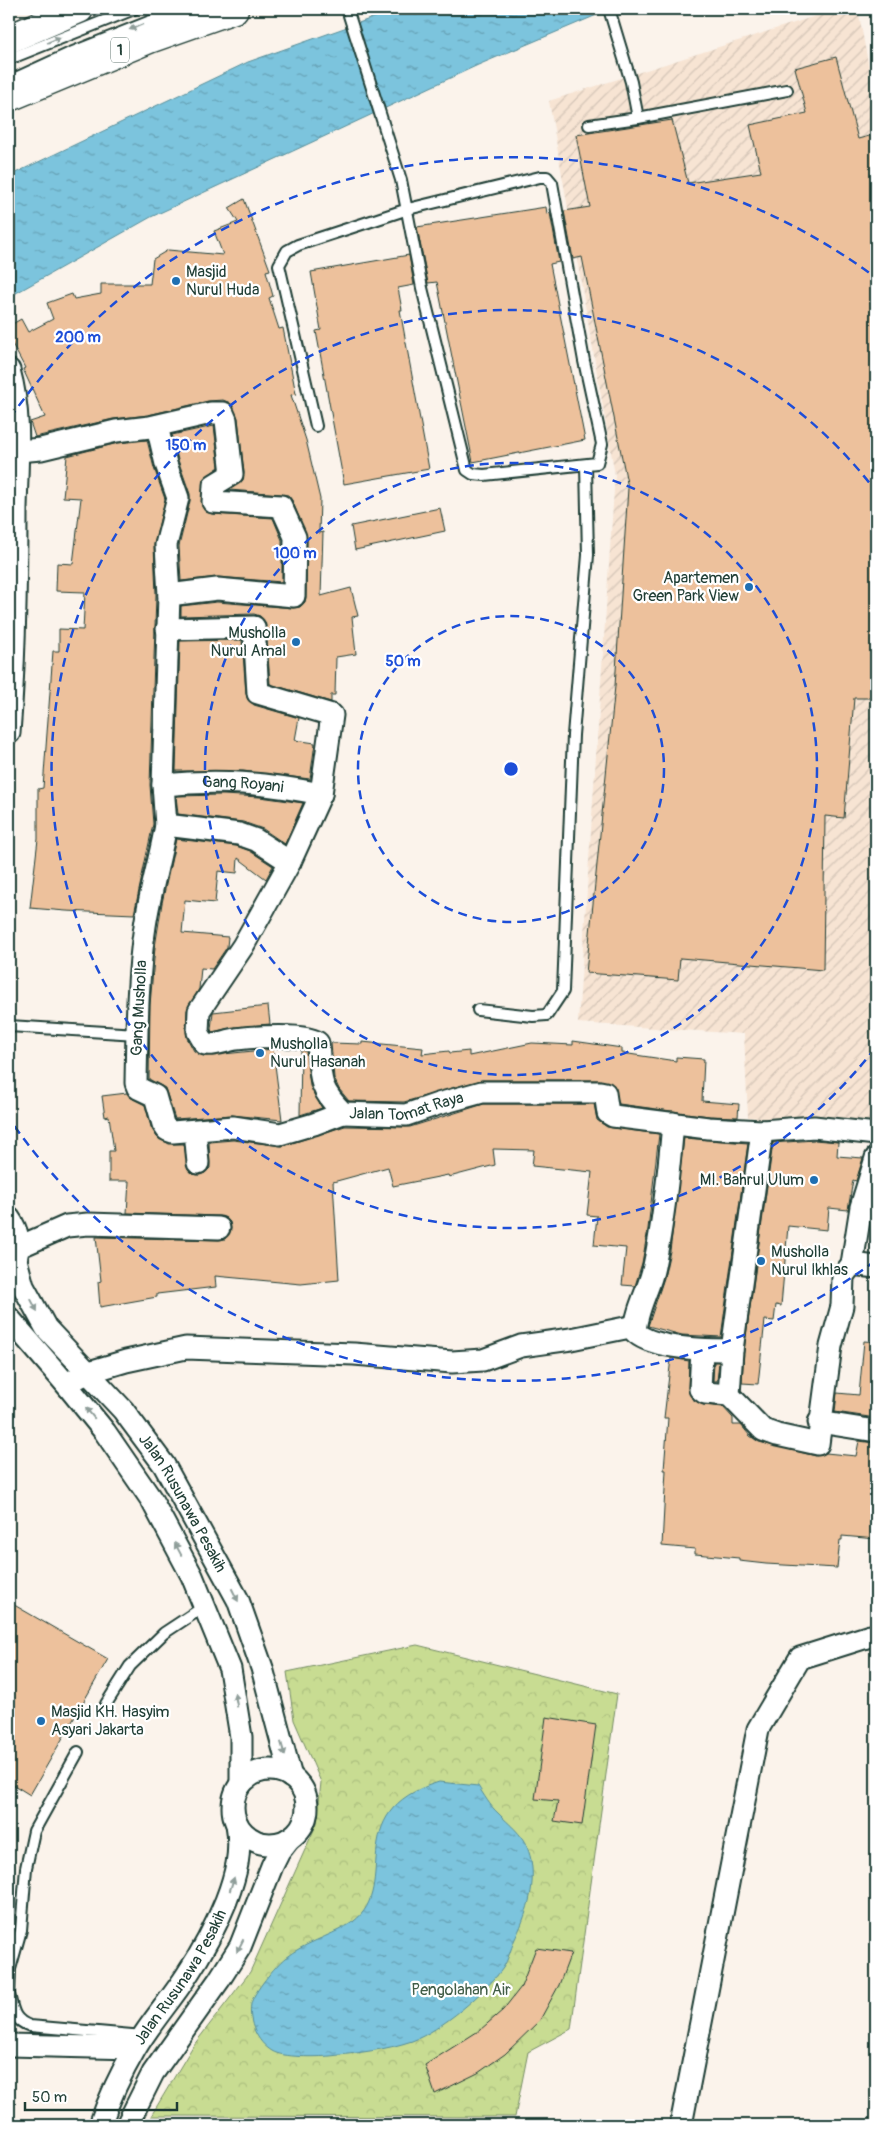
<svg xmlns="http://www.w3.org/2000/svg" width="885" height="2134" viewBox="0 0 885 2134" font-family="Pangolin,sans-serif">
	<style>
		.industrial { fill: url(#industrial-furrows) }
		.forest { fill: url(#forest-crowns); stroke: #748c63 }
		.water { fill: url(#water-ripples); stroke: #578e99 }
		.building { fill: #edc19c; stroke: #1f3d34 }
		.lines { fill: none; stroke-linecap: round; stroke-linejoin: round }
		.lane-casing { stroke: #1f3d34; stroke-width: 14 }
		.street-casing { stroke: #1f3d34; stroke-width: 25 }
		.highway-casing { stroke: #1f3d34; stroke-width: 31 }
		.lane { stroke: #fff; stroke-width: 10 }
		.street { stroke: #fff; stroke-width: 21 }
		.highway { stroke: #fff; stroke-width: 28 }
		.oneway { fill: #8f9e9a }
		.ring { fill: none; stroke: #1d4ed8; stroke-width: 2.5; stroke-dasharray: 9 6 }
		.poi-dot { fill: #1f6fb2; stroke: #fff; stroke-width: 2 }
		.labels { text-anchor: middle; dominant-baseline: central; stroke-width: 4.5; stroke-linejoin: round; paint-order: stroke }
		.shield { fill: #fff; stroke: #627771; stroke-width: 1 }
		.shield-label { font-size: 15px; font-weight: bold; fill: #1f3d34 }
		.poi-label { font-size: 16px; fill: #1f3d34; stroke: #fff; text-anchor: start }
		.street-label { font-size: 16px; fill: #1f3d34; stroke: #fff }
		.park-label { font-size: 16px; fill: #415d47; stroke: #fff }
		.centre { fill: #1d4ed8; stroke: #fff; stroke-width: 2.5 }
		.ring-label { font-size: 15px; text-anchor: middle; font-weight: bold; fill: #1d4ed8; stroke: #fff; stroke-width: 4.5; stroke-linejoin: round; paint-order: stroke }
	</style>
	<defs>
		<pattern id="industrial-furrows" width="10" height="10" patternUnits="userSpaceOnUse" patternTransform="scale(1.25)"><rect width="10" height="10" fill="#f7e4d3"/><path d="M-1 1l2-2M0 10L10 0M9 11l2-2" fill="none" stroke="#d3c4b6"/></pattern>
		<pattern id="forest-crowns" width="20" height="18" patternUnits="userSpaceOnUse" patternTransform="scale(1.25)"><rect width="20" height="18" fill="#c8dc92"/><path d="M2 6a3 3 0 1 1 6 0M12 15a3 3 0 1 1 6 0" fill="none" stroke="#abbe7e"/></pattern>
		<pattern id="water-ripples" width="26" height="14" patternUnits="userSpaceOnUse" patternTransform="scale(1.25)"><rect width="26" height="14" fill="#7cc4dd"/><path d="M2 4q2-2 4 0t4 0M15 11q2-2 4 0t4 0" fill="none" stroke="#65a0b4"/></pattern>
	</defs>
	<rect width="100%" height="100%" fill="#fbf3eb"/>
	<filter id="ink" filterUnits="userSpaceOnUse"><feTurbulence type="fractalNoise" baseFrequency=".02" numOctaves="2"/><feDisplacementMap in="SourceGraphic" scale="10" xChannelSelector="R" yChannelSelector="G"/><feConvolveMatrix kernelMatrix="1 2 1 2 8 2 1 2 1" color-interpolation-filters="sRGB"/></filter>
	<g filter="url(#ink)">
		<polygon class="industrial" points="838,9 858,9 876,106 876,1130 748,1117 744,1034 578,1023 615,475 549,101"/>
		<polygon class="forest" points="417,1645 617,1694 571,2029 528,2052 515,2117 151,2116 193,2046 250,1972 317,1823 321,1782 294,1720 287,1672"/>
		<g class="water">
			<polygon points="398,9 611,9 478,65 151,217 9,297 9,176 248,62"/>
			<path d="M439,1782L478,1786C484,1795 490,1806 498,1813C514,1829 526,1836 531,1860C536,1888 526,1916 514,1941C511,1949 508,1960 503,1968C486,1992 440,2031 412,2041C385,2050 358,2053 330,2056C317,2057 283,2058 272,2051C257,2042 248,2022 251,2004C253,1993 276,1965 285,1958C304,1943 328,1937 348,1925C405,1892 337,1812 439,1782Z"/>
		</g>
		<g class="building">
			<polygon points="836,57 858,139 873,135 876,149 876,698 854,698 844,818 825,816 823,970 680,958 678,980 586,973 615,686 628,488 582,257 573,259 564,211 590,207 576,135 672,120 688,183 761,172 750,125 807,113 795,68"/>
			<polygon points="244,199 270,270 266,271 273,296 269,298 279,329 283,328 296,394 291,395 306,440 320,499 319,533 323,532 321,596 351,588 358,616 352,617 356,654 336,657 335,695 331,695 331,702 270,684 266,626 260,616 254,614 181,616 181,606 217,602 293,608 300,607 305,602 306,597 307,537 292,500 288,495 282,494 229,490 243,480 244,473 238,418 230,403 223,400 208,401 148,415 113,419 35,437 30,422 45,417 23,369 25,368 9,338 9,326 21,319 28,332 53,319 47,303 72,294 74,299 101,294 101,284 150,284 153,259 168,250 223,255 214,231 238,222 229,208"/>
			<polygon points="546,207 547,214 550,213 559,262 550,264 585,440 473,462 437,282 428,283 417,227"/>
			<polygon points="409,255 414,285 398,288 402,310 400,310 429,469 344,484 316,331 321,330 311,272"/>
			<polygon points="214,426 219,467 203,479 202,507 206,512 212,514 273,518 282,540 282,582 218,577 181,581 179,546 190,501 190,494 178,460 172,435"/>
			<polygon points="147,440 154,468 165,499 154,545 156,595 150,785 153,824 134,914 66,911 30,908 38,839 38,789 43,788 53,651 59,651 59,629 83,630 85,592 56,591 57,563 73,564 81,498 63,497 67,456 118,443"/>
			<polygon points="440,508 445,531 355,550 351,526"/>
			<polygon points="242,640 246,694 248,700 254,705 299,718 295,740 315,743 310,779 243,771 176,771 180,641"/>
			<polygon points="223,795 260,797 303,803 285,844 263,829 243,822 178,814 176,796"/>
			<polygon points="176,839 236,846 250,851 273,866 266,879 238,858 237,873 218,871 215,903 185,900 182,933 228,937 227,947 212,969 201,968 199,989 187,1010 186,1031 187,1038 194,1051 204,1056 273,1049 282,1120 232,1115 175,1119 165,1088 149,1079 150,1005 155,947 162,903"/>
			<polygon points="268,1006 270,1024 235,1027 212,1032 211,1029 213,1012"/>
			<polygon points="573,1041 622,1048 622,1053 676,1061 676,1057 704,1059 702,1101 739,1104 738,1117 709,1116 619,1104 614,1085 600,1080 482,1080 404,1102 349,1101 339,1089 334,1078 331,1043 362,1044 362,1042 423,1048 422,1054 449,1051 450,1053 469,1051 469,1056 532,1043 573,1045"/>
			<polygon points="301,1050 306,1051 310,1086 322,1108 300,1115"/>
			<polygon points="127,1093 133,1099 145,1105 151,1127 157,1137 169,1144 184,1144 188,1170 192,1174 199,1175 205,1173 210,1168 209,1142 233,1140 283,1146 345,1126 410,1127 484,1104 594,1104 597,1120 607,1127 659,1134 648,1229 642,1263 635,1286 622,1285 626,1248 594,1245 597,1216 587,1215 592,1172 532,1166 534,1150 493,1149 495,1165 449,1177 448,1175 393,1186 388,1167 333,1182 339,1280 301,1284 215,1276 216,1287 157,1294 157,1297 100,1307 98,1282 101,1281 96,1237 219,1240 225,1239 231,1229 230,1222 226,1218 219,1216 127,1213 129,1181 109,1181 109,1151 114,1151 109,1116 105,1117 102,1096"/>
			<polygon points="684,1138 748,1143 721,1337 682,1335 648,1326 664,1278 670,1251"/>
			<polygon points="814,1140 838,1142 837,1156 863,1158 856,1181 853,1180 848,1210 829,1208 827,1230 788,1226 781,1306 776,1305 774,1321 765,1320 758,1384 742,1383 744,1351 773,1143"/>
			<polygon points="864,1341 876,1342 876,1418 835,1412 837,1393 859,1395"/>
			<polygon points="671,1358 689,1361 688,1388 692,1399 703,1405 723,1407 733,1418 733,1425 741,1425 750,1436 759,1442 816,1456 826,1453 856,1456 859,1441 874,1443 873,1456 876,1457 876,1539 842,1536 842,1540 840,1540 837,1568 766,1564 739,1561 739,1558 695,1554 695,1549 662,1546 666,1470 664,1470 668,1418 664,1418"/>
			<polygon points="714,1362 719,1362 717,1381 713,1381"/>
			<polygon points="9,1602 108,1659 30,1795 9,1782"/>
			<polygon points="546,1717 596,1725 582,1825 554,1821 558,1801 535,1799"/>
			<polygon points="536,1948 571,1953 559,1985 540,2020 505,2054 478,2073 435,2094 425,2065 480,2030 503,2010 521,1987"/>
		</g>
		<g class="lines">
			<g class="lane-casing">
				<g id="lane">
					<polyline points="9,59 134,9"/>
					<polyline points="9,81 68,54 181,9"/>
					<polyline points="638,118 787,90"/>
					<polyline points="589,125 638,118 631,82 609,9"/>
					<polyline points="316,426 279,265 287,251 298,245 408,209 540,177 547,177 552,183 584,361 602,444 597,463 484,475 473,474 467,470 422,288 401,180 347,9"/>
					<polyline points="478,1010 533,1016 547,1015 563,991 573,735 588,555 586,465"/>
					<polyline points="9,1026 137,1034"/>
					<polyline points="106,1704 130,1666 164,1633 205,1606"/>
					<polyline points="9,1994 10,1969 21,1930 26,1868 34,1831 78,1752"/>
					<path d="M9,1994C13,2010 13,2020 30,2026L143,2036"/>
				</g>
			</g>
			<g class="street-casing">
				<g id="street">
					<path d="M9,370C22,416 17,462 16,509C16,584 15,658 9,733"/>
					<polyline points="157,426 166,464 178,498 166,545 169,595 163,785 166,825"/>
					<polyline points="18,451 41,449 116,431 150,427 211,413 223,413 226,420 232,474 214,485 213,502 281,506 295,537 294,596 217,589 169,595"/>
					<path id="s1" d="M167,629L254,627L258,693L332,715L321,794L290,862L243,946L199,1011L198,1032L205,1044C215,1046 226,1040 236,1039C252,1037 309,1033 318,1043C321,1078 317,1087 343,1113L406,1115L438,1104L482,1092H600L605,1093L608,1113L613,1116L708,1128L762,1131L814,1127L876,1134"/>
					<path id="s2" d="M163,785C220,779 265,783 321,794"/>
					<path d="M290,862L256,840L239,834L166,825C160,859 150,892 145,926C137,978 137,1031 136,1083L138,1088L155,1096L163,1124L167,1130L173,1132L233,1127L280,1134L314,1124L343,1113"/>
					<path d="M673,1123C669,1171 664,1219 654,1266C650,1288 636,1309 635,1332C652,1349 708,1350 732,1350L729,1395L763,1430L777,1435L818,1444L831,1346L842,1306L843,1276L852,1264L861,1207L876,1158"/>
					<polyline points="195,1131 198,1163"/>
					<path d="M9,1218C19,1232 20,1243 16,1260"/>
					<polyline points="19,1247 67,1226 88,1224 219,1228"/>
					<path id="s3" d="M16,1260L23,1286L46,1328L123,1410L164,1465L238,1600L262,1668L291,1777"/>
					<polyline points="852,1264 876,1267"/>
					<polyline points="9,1318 66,1384 105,1432 151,1499 192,1576 230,1669 241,1737 241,1784"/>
					<polyline points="702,1350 700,1389 705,1393 729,1395"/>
					<polyline points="732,1350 762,1131"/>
					<polyline points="66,1384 89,1372 126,1361 186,1348 354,1354 452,1362 483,1360 521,1346 571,1339 635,1326"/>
					<polyline points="819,1422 876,1431"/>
					<circle cx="270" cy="1807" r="37"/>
					<polyline points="9,2045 135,2048"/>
					<path id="s4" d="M100,2125C109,2099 121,2073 135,2049C150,2023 171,2000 187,1975C203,1951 215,1928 226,1901C236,1875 242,1852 237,1824"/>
					<polyline points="127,2125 153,2073 219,1980 240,1947 272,1866 279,1852 289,1839"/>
					<polyline points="681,2125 758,1729 800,1658 870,1636 876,1636"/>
				</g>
			</g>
			<g class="highway-casing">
				<g id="highway">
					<polyline points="9,39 79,9"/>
					<polyline points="9,97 149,39 234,9"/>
				</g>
			</g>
			<use href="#lane" class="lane"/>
			<use href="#street" class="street"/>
			<use href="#highway" class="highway"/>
		</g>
		<defs><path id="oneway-solid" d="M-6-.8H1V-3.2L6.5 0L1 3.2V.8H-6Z" transform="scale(1.25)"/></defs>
		<g class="oneway">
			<use href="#oneway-solid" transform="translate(136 27) rotate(158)"/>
			<use href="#oneway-solid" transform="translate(54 40) rotate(-22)"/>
			<use href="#oneway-solid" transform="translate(34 1305) rotate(62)"/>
			<use href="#oneway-solid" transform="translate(90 1413) rotate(-129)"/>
			<use href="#oneway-solid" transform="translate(178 1549) rotate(-118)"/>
			<use href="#oneway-solid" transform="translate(235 1595) rotate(63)"/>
			<use href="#oneway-solid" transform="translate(236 1700) rotate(-100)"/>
			<use href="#oneway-solid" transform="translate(283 1749) rotate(74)"/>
			<use href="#oneway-solid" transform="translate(232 1884) rotate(-72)"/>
			<use href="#oneway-solid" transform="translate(240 1946) rotate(117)"/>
		</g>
	</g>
	<g class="ring">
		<circle cx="511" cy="769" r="153"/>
		<circle cx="511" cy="769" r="306"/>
		<path d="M875 1048A459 459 0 1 1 875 490"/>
		<path d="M875 1261A612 612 0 0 1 10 1120M10 418A612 612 0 0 1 875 277"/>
	</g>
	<g class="poi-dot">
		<circle cx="176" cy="281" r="5"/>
		<circle cx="749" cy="587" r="5"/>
		<circle cx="296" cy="642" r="5"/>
		<circle cx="260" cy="1053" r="5"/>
		<circle cx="814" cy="1180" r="5"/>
		<circle cx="761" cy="1261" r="5"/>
		<circle cx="41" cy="1721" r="5"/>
	</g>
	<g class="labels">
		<rect class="shield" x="111" y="37.5" width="18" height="25" rx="4"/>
		<g class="shield-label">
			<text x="120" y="50">1</text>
		</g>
		<g class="poi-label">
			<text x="186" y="272">Masjid<tspan x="186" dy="18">Nurul Huda</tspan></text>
			<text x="739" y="578" text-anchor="end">Apartemen<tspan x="739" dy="18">Green Park View</tspan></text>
			<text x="286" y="633" text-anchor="end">Musholla<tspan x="286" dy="18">Nurul Amal</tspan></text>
			<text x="270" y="1044">Musholla<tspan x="270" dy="18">Nurul Hasanah</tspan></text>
			<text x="804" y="1180" text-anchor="end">MI. Bahrul Ulum</text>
			<text x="771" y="1252">Musholla<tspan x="771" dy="18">Nurul Ikhlas</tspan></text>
			<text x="51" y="1712">Masjid KH. Hasyim<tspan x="51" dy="18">Asyari Jakarta</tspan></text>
		</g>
		<g class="street-label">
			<text stroke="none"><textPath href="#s2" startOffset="80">Gang Royani</textPath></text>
			<text transform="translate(139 1008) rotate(-87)">Gang Musholla</text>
			<text stroke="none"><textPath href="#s1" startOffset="851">Jalan Tomat Raya</textPath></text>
			<text stroke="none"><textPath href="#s3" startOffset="298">Jalan Rusunawa Pesakih</textPath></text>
			<text stroke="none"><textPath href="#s4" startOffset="169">Jalan Rusunawa Pesakih</textPath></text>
		</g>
		<g class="park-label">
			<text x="461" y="1990">Pengolahan Air</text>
		</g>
	</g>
	<circle cx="511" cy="769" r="8" class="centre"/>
	<g class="ring-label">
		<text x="78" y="342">200 m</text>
		<text x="186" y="450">150 m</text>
		<text x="295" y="558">100 m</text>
		<text x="403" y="666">50 m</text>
	</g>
	<rect width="885" height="2134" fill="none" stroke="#fff" stroke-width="30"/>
	<rect x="15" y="15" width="855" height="2104" fill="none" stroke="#1f3d34" stroke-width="2" filter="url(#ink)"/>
	<path d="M25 2102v8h152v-8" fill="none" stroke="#1f3d34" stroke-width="2.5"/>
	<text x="32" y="2102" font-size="15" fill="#1f3d34" stroke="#ffffff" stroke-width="4" paint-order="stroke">50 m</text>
</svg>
